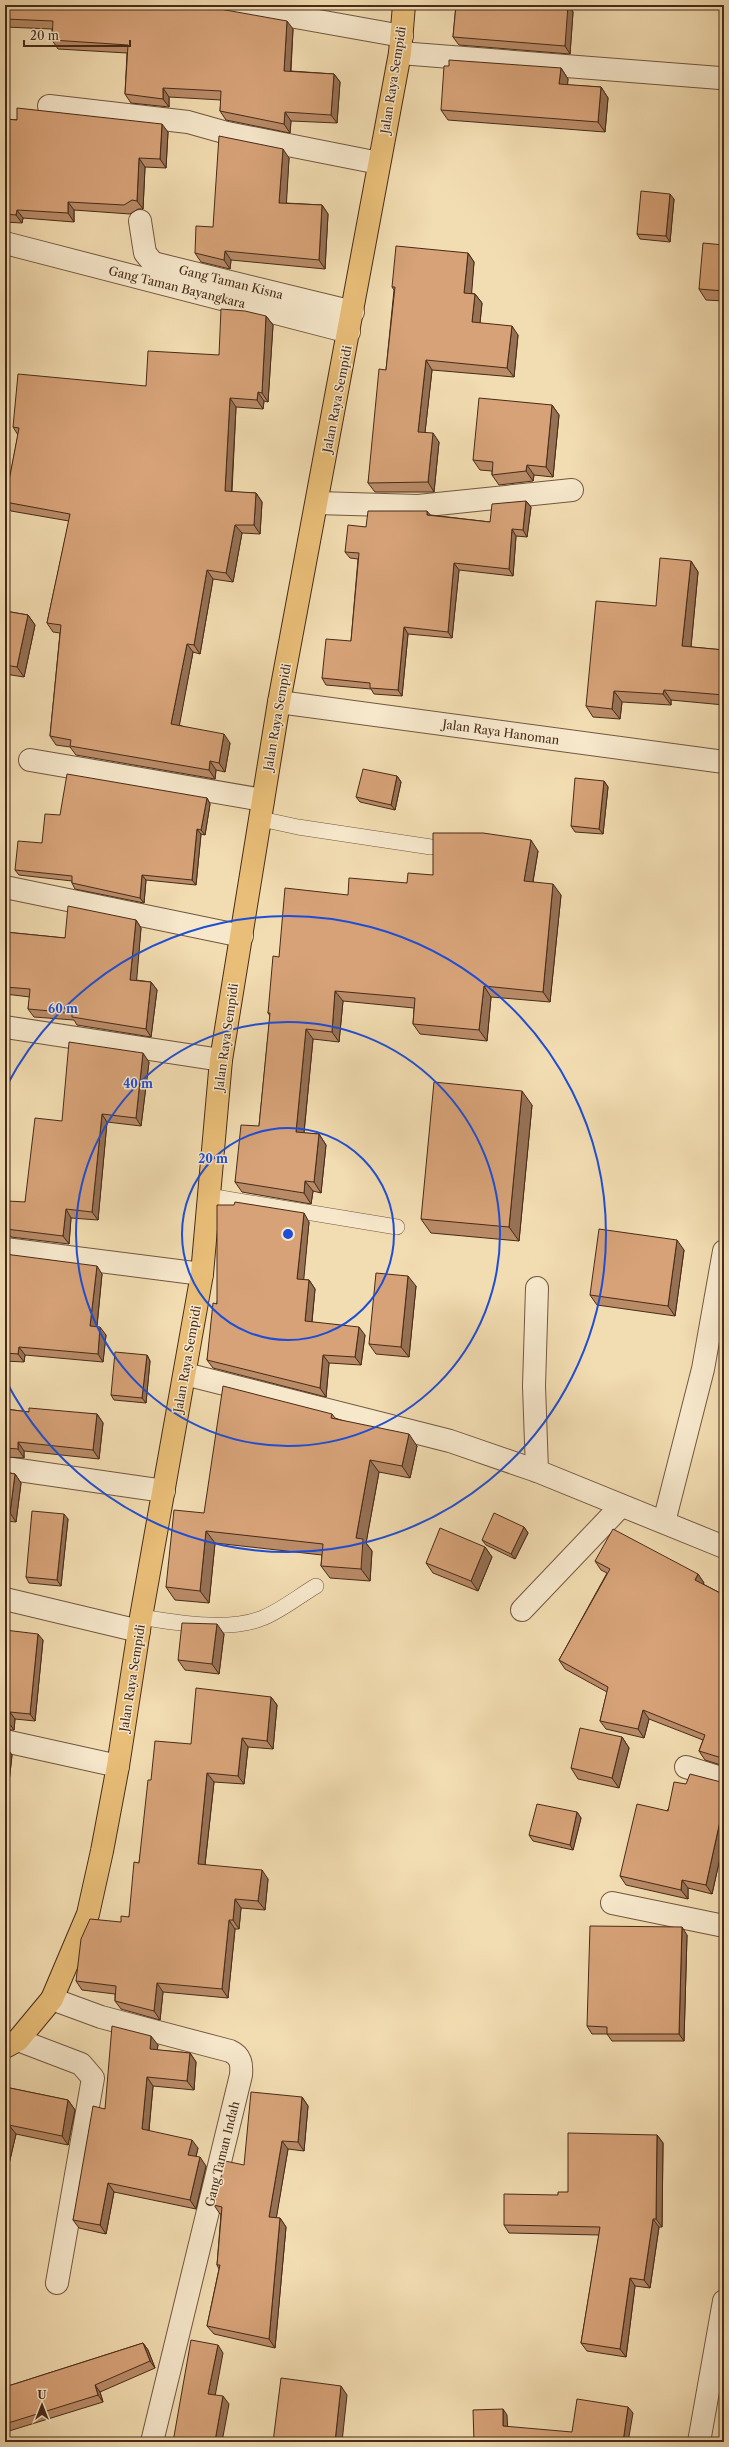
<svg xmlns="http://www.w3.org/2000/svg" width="729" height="2447" viewBox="0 0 729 2447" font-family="'Libre Caslon Text',serif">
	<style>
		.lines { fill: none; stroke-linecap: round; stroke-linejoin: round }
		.lane-casing { stroke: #72573f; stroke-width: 16 }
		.street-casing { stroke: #72573f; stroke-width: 24 }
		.primary-casing { stroke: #472b19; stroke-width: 24 }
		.lane { stroke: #f7e8cc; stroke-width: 15 }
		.street { stroke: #f7e8cc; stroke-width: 22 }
		.primary { stroke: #e9be78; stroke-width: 22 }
		.wall { fill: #b98b67; stroke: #472b19 }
		.shaded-wall { fill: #967154; stroke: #472b19 }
		.building { fill: #d7a278; stroke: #472b19 }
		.ring { fill: none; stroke: #1d4ed8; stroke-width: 2 }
		.labels { text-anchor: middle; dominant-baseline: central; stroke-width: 3; stroke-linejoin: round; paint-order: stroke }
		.street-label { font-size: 12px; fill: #472b19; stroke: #f7e8cc }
		.centre { fill: #1d4ed8; stroke: #f7e8cc; stroke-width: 2 }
		.ring-label { font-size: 12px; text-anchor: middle; font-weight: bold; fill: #1d4ed8; stroke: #f7e8cc; stroke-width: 3; stroke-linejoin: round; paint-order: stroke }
	</style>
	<rect width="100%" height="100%" fill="#f2dcb1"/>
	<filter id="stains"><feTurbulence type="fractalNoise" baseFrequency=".005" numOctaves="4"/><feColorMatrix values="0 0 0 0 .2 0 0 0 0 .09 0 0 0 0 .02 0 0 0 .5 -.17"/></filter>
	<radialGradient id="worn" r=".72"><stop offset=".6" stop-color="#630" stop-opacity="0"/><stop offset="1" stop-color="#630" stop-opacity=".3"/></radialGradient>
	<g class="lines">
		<g class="lane-casing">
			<g id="lane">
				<polyline points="261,819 298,827 431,847"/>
				<polyline points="209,1196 397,1227"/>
				<path d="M141,1617C176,1623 227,1631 260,1619C278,1613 299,1596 316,1586"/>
			</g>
		</g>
		<g class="street-casing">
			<g id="street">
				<polyline points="229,5 402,36"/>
				<polyline points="400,53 720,78"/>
				<polyline points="49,106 188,122 227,133 379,163"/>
				<polyline points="140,221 145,253 153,263 353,312"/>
				<polyline points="5,243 349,332"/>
				<polyline points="317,503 418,506 572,490"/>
				<polyline points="279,702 724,762"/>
				<polyline points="30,760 263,800"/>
				<polyline points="5,887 242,936"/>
				<polyline points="5,1027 221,1060"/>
				<polyline points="5,1249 202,1274"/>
				<polyline points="185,1374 450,1441 537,1471 724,1547"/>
				<polyline points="5,1468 164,1491"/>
				<polyline points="537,1471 534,1386 537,1288"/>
				<polyline points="664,1522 703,1369 724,1251"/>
				<polyline points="5,1599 139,1631"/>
				<polyline points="522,1610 621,1506"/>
				<polyline points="5,1741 118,1766"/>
				<polyline points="686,1767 724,1779"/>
				<polyline points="612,1903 724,1926"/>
				<path d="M52,1999L101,2017L230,2051C241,2056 242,2064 241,2075L152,2442"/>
				<polyline points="18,2040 81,2064 93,2078 57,2283"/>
				<polyline points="699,2442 724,2301"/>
			</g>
		</g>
		<g class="primary-casing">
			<polyline id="primary" points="5,2047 18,2040 52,1999 88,1914 102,1851 118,1766 141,1617 202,1274 221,1060 279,702 400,53 404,5"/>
		</g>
		<use href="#lane" class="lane"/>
		<use href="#street" class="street"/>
		<use href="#primary" class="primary"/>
	</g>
	<g class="wall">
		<polygon points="5,5 217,5 220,9 293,29 291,71 334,74 340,82 337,123 291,121 290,133 226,120 220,111 221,100 169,97 169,107 131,103 125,94 127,53 58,49 52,40 52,29 5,27"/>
		<polygon points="456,5 569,5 573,12 570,54 459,45 453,37"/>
		<polygon points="561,68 568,79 567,85 601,87 608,98 605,132 448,120 441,110"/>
		<polygon points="5,119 168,132 166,168 145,167 143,209 138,209 130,214 74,210 74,222 23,218 22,223 5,222"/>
		<polygon points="289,158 286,203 322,205 328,214 325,269 231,260 230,269 201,262 195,253 213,227"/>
		<polygon points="674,199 670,242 640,239 637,234"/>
		<polygon points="724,245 724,301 706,300 699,289"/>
		<polygon points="468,253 474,262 471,293 475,294 482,303 480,323 518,335 514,377 432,370 425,432 439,442 434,492 375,492 368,483 386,370 394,290 392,287"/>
		<polygon points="266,316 273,325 268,402 264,401 263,409 236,407 232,492 256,493 262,502 260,534 242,533 233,582 213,579 200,654 193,652 179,725 230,743 225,772 216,770 215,779 76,755 70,747 56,745 50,736 60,633 53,632 47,623 69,521 11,511 5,502 18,435 13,427 146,386 219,355"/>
		<polygon points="552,405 559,415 553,477 534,475 533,481 499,485 492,475 492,471 480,470 473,460"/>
		<polygon points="526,501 531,507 527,537 516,536 513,576 459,570 452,638 408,634 402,696 374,694 371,689 326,685 322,678 351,641 358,559 350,558 345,552 366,527 431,515 490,522"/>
		<polygon points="691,561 698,572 691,647 724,650 724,705 671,700 671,705 622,702 620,719 593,717 586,706 656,606"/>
		<polygon points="5,611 28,615 35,625 24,677 5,674"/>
		<polygon points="397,776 401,782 395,810 360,802 356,797"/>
		<polygon points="604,781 608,787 603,834 575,832 571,826"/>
		<polygon points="207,798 210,804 205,835 201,834 196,885 146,880 144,903 75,889 72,883 72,881 19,875 15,870 42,843 60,815"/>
		<polygon points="538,851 533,882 561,895 550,1002 491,997 487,1041 420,1034 413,1024 414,1008 343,1001 339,1042 313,1039 304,1133 319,1134 326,1145 321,1193 313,1191 311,1204 242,1192 235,1182 259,1126 270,1016 268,1013 279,957 348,895 407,883 433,875"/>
		<polygon points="136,920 141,928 136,980 151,982 157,990 151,1037 77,1025 74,1020 34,1017 28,1009 30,997 5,994 5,932 65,938"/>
		<polygon points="149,1062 141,1126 107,1122 98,1220 71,1218 69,1244 11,1237 6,1229 25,1202 62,1121"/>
		<polygon points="532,1105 519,1241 431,1233 421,1219"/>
		<polygon points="234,1205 309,1222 303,1280 309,1280 315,1289 312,1322 365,1335 361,1365 329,1363 326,1397 213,1368 207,1360"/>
		<polygon points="684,1250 675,1316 597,1305 590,1295"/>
		<polygon points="5,1254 102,1274 97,1327 106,1335 103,1362 25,1355 24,1362 5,1361"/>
		<polygon points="416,1286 409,1357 376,1354 369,1344"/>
		<polygon points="147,1355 150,1361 146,1403 114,1400 111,1395"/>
		<polygon points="5,1409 29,1412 97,1414 103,1423 99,1459 24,1451 24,1458 5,1457"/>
		<polygon points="332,1414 335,1418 417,1446 410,1478 379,1472 366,1543 372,1551 370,1581 330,1578 321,1566 322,1555 215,1543 209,1603 175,1600 166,1587 204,1513"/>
		<polygon points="5,1472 15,1474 21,1483 16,1522 5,1521"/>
		<polygon points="68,1519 61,1586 29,1583 26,1577"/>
		<polygon points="524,1527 528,1533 515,1559 486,1545 482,1540"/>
		<polygon points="485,1547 492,1557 478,1591 433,1573 426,1563"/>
		<polygon points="595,1561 698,1574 704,1583 703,1584 724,1595 724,1766 705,1760 699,1751 703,1740 649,1719 644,1738 606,1729 600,1721 607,1692 565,1669 559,1660 607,1573 601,1570"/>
		<polygon points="5,1625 9,1631 43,1640 35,1721 15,1719 14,1730 5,1730"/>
		<polygon points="224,1634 219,1674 185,1670 178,1660"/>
		<polygon points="271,1697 277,1705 273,1749 248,1747 244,1784 214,1782 205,1865 268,1879 265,1910 241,1908 239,1929 235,1929 228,1998 163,1992 160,2020 121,2009 115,2001 115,1994 82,1990 76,1981 121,1922 129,1917 139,1863 151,1780 191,1744"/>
		<polygon points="622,1737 629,1748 619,1788 578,1779 571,1768"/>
		<polygon points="5,1748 12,1755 8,1791 5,1791"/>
		<polygon points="724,1781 724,1840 712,1894 688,1888 688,1899 626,1885 620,1876 686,1784 721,1782"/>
		<polygon points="577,1812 581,1818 573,1850 533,1841 529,1835"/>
		<polygon points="687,1935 684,2041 612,2041 607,2034 592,2034 587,2026"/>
		<polygon points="158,2045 157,2050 190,2053 196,2062 194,2090 153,2086 149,2131 198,2148 196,2157 206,2166 196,2209 114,2192 106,2234 79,2228 73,2220 105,2109"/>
		<polygon points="5,2087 68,2100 75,2110 68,2145 16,2134 5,2181"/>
		<polygon points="302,2097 308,2106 304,2151 288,2149 276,2218 280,2218 286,2227 275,2348 214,2334 207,2326 219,2269 217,2265 221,2214 220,2214 214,2205 244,2165"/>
		<polygon points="657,2135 663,2143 662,2227 659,2227 650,2288 635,2286 626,2357 587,2351 581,2343 599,2235 509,2233 504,2225 558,2195 568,2192"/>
		<polygon points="143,2343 148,2350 155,2368 100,2392 103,2402 9,2431 5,2426 5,2387"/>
	</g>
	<g class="shaded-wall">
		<polygon points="563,5 569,5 573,12 570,54 565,46"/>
		<polygon points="287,21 293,29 290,79 284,71"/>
		<polygon points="561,68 568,79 567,94 559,84"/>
		<polygon points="334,74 340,82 337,123 331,115"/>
		<polygon points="601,87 608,98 605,132 598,122"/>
		<polygon points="163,88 169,97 169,107 163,99"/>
		<polygon points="285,112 291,121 290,133 284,124"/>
		<polygon points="162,124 168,132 166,168 160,159"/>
		<polygon points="283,149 289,158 286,211 279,203"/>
		<polygon points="139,158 145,167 143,209 137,201"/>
		<polygon points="670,194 674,199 670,242 666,236"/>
		<polygon points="68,202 74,210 74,222 68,213"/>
		<polygon points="322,205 328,214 325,269 319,260"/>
		<polygon points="17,210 23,218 22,223 16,215"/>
		<polygon points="225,251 231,260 230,269 224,260"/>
		<polygon points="468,253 474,262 471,302 464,293"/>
		<polygon points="475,294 482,303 479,332 472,322"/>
		<polygon points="266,316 273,325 268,402 262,393"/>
		<polygon points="512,326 518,335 514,377 507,368"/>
		<polygon points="426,360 432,370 424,441 418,432"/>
		<polygon points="258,392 264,401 263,409 257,400"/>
		<polygon points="230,398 236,407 231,500 225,491"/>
		<polygon points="552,405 559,415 553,477 546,467"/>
		<polygon points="433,433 439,442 434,492 428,482"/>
		<polygon points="527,465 534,475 533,481 526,471"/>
		<polygon points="256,493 262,502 260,534 254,525"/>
		<polygon points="526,501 531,507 527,537 523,530"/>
		<polygon points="427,511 432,517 427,515"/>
		<polygon points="235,525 242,533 233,582 226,573"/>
		<polygon points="512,529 516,536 513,576 509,569"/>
		<polygon points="691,561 698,572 690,657 682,646"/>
		<polygon points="454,563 459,570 452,638 448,632"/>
		<polygon points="207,570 213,579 200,654 194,645"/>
		<polygon points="28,615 35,625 24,677 17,667"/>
		<polygon points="404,627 408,634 402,696 398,690"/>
		<polygon points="187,644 193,652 178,733 171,724"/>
		<polygon points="664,690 671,700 671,705 663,694"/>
		<polygon points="614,691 622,702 620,719 612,709"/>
		<polygon points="224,734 230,743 225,772 219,763"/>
		<polygon points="210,761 216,770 215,779 209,770"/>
		<polygon points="397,776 401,782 395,810 391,805"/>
		<polygon points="604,781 608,787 603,834 599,829"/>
		<polygon points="207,798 210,804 205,835 201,830"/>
		<polygon points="197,829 201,834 196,885 192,880"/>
		<polygon points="531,840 538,851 531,892 524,881"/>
		<polygon points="142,875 146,880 144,903 140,898"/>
		<polygon points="553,884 561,895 550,1002 543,992"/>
		<polygon points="136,920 141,928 136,988 130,980"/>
		<polygon points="151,982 157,990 151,1037 146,1029"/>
		<polygon points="484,986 491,997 487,1041 479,1030"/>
		<polygon points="335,991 343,1001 339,1042 332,1032"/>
		<polygon points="306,1029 313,1039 303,1142 296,1132"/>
		<polygon points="143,1053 149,1062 141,1126 136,1118"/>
		<polygon points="522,1091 532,1105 519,1241 509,1227"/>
		<polygon points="102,1114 107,1122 98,1220 92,1212"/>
		<polygon points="319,1134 326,1145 321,1193 314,1182"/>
		<polygon points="305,1181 313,1191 311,1204 304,1193"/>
		<polygon points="66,1209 71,1218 69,1244 63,1236"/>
		<polygon points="304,1213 309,1222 303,1288 297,1279"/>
		<polygon points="677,1240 684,1250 675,1316 668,1306"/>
		<polygon points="97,1266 102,1274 96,1334 90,1326"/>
		<polygon points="408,1276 416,1286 409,1357 401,1347"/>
		<polygon points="309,1280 315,1289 311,1330 305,1321"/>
		<polygon points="100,1327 106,1335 103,1362 98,1354"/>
		<polygon points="359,1327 365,1335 361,1365 355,1357"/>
		<polygon points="19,1347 25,1355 24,1362 18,1354"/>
		<polygon points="147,1355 150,1361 146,1403 142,1398"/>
		<polygon points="323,1355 329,1363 326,1397 320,1388"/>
		<polygon points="97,1414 103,1423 99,1459 93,1450"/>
		<polygon points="409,1434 417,1446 410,1478 402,1466"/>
		<polygon points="18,1442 24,1451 24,1458 18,1449"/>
		<polygon points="370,1460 379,1472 366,1543 372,1551 370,1581 361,1569 356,1538"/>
		<polygon points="15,1474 21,1483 16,1522 10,1513"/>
		<polygon points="64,1514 68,1519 61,1586 57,1580"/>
		<polygon points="524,1527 528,1533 515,1559 511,1554"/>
		<polygon points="206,1531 215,1543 209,1603 200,1591"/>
		<polygon points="485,1547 492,1557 478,1591 471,1581"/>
		<polygon points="698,1574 704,1583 701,1588 695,1580"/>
		<polygon points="217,1624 224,1634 219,1674 212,1664"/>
		<polygon points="5,1625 10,1631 5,1632"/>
		<polygon points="38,1634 43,1640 35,1721 30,1714"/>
		<polygon points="271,1697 277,1705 273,1749 267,1741"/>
		<polygon points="643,1710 649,1719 644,1738 638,1729"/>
		<polygon points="10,1712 15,1719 14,1730 9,1723"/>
		<polygon points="622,1737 629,1748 619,1788 612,1778"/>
		<polygon points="242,1738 248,1747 244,1784 238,1776"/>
		<polygon points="7,1748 12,1755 8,1791 5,1788 5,1765"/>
		<polygon points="207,1773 214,1782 204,1873 198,1864"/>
		<polygon points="724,1803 724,1840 712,1894 706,1885"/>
		<polygon points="577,1812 581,1818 573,1850 570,1845"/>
		<polygon points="262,1870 268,1879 265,1910 258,1901"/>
		<polygon points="682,1880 688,1888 688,1899 681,1890"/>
		<polygon points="235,1899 241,1908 239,1929 233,1920"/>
		<polygon points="229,1920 235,1929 228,1998 222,1989"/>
		<polygon points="682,1927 687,1935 684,2041 679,2034"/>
		<polygon points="157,1983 163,1992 160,2020 154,2011"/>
		<polygon points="151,2036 158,2045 156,2058 150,2049"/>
		<polygon points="190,2053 196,2062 194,2090 187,2081"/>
		<polygon points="147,2077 153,2086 148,2138 142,2129"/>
		<polygon points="302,2097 308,2106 304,2151 298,2142"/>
		<polygon points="68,2100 75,2110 68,2145 62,2136"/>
		<polygon points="9,2125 16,2134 5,2181 5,2143"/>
		<polygon points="657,2135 663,2143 662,2227 656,2219"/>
		<polygon points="192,2140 198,2148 194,2164 188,2155"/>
		<polygon points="282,2141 288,2149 275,2226 269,2217"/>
		<polygon points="200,2157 206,2166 196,2209 190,2200"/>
		<polygon points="108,2183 114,2192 106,2234 100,2225"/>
		<polygon points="280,2218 286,2227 275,2348 269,2339"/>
		<polygon points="653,2219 659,2227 650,2288 644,2280"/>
		<polygon points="630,2278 635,2286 626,2357 620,2349"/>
		<polygon points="143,2343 148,2350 155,2368 150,2361"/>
		<polygon points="218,2345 223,2353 214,2402 208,2394"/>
		<polygon points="95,2385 100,2392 103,2402 98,2395"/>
		<polygon points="341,2386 347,2395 342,2442 335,2442"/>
		<polygon points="223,2396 229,2404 222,2442 215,2442 215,2441"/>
		<polygon points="628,2407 633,2413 628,2442 623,2442"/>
		<polygon points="503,2409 507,2415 508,2433 503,2426"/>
	</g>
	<g class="building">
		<polygon points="5,5 216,5 220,9 287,21 284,71 334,74 331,115 285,112 284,124 220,111 221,91 163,88 163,99 125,94 128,45 52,40 53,21 5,19"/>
		<polygon points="456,5 568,5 565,46 453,37"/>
		<polygon points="449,60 561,68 559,84 601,87 598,122 441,110 444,66 449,66"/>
		<polygon points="17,108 162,124 160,159 139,158 137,201 132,200 124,205 68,202 68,213 17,210 16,215 5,214 5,119 17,120"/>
		<polygon points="219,136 283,149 279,203 322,205 319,260 225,251 224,260 195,253 196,226 213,227"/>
		<polygon points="641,191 670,194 666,236 637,234"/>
		<polygon points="703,243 724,245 724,291 699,289"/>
		<polygon points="396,246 468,253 464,293 475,294 472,322 512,326 507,368 426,360 418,432 433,433 428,482 368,483 379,369 386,370 395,287 392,287"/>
		<polygon points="221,309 245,311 266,316 262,393 258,392 257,400 230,398 225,491 256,493 254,525 235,525 226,573 207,570 194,645 187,644 171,724 224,734 219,763 210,761 209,770 70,746 71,740 50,736 61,625 47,623 70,514 5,502 19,428 13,427 18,374 146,386 148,351 219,355"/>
		<polygon points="479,398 552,405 546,467 527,465 526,471 492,475 493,462 473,460"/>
		<polygon points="526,501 523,530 512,529 509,569 454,563 448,632 404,627 398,690 370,688 370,683 322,678 326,639 351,641 359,553 345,552 348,525 366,527 368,511 427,511 427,515 490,522 492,504"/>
		<polygon points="660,558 691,561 682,646 724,650 724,695 664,690 663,694 614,691 612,709 586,706 596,601 656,606"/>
		<polygon points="5,611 28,615 17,667 5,665"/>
		<polygon points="363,769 397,776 391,805 356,797"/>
		<polygon points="67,774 207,798 201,830 197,829 192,880 142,875 140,898 72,883 72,876 15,870 18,841 42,843 45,814 60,815"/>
		<polygon points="575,778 604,781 599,829 571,826"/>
		<polygon points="433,833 483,833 531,840 524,881 553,884 543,992 484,986 479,1030 413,1024 415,998 335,991 332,1032 306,1029 296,1132 319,1134 314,1182 305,1181 304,1193 235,1182 241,1125 259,1126 270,1013 268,1013 273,956 279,957 285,888 348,895 349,878 407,883 408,873 433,875"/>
		<polygon points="68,906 136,920 130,980 151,982 146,1029 72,1017 72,1013 28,1009 30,989 5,987 5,932 65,938"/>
		<polygon points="69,1042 143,1053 136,1118 102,1114 92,1212 66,1209 63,1236 6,1229 8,1201 25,1202 35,1118 62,1121"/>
		<polygon points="434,1082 522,1091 509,1227 421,1219"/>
		<polygon points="235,1202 304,1213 297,1279 309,1280 305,1321 359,1327 355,1357 323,1355 320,1388 207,1360 213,1303 217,1304 217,1205 234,1205"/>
		<polygon points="599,1229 677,1240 668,1306 590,1295"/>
		<polygon points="5,1254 97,1266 90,1326 100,1327 98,1354 19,1347 18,1354 5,1353"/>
		<polygon points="376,1273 408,1276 401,1347 369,1344"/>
		<polygon points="115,1352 147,1355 142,1398 111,1395"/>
		<polygon points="223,1386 332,1414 331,1418 409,1434 402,1466 370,1460 356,1538 363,1539 361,1569 321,1566 323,1544 206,1531 200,1591 166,1587 174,1510 204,1513"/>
		<polygon points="29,1408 97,1414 93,1450 18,1442 18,1449 5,1448 5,1409 29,1412"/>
		<polygon points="5,1472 15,1474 10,1513 5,1513"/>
		<polygon points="32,1511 64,1514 57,1580 26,1577"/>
		<polygon points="494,1513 524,1527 511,1554 482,1540"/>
		<polygon points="440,1528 485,1547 471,1581 426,1563"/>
		<polygon points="613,1529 698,1574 695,1580 724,1595 724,1761 722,1758 699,1751 705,1735 643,1710 638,1729 600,1721 608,1687 559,1660 610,1569 595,1561"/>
		<polygon points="182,1623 217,1624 212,1664 178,1660"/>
		<polygon points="5,1630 38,1634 30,1714 10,1712 9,1723 5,1723"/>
		<polygon points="196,1688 271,1697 267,1741 242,1738 238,1776 207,1773 198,1864 262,1870 258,1901 235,1899 233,1920 229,1920 222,1989 157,1983 154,2011 115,2001 116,1986 76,1981 81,1939 90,1919 121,1922 121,1916 129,1917 134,1862 139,1863 148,1780 151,1780 155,1741 191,1744"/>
		<polygon points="580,1728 622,1737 612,1778 571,1768"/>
		<polygon points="5,1748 7,1748 5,1765"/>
		<polygon points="690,1774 721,1782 724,1781 724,1803 706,1885 682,1880 681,1890 620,1876 637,1804 668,1811 674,1782 686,1784"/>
		<polygon points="537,1804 577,1812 570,1845 529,1835"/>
		<polygon points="590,1926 682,1927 679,2034 607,2034 607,2027 587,2026"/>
		<polygon points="112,2026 151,2036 150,2049 190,2053 187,2081 147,2077 142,2129 192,2140 188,2155 200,2157 190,2200 108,2183 100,2225 73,2220 93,2106 105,2109"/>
		<polygon points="5,2087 68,2100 62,2136 9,2125 5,2143"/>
		<polygon points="251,2092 302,2097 298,2142 282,2141 269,2217 280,2218 269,2339 207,2326 220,2265 217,2265 222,2207 214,2205 225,2161 244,2165"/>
		<polygon points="568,2133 657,2135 656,2219 653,2219 644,2280 630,2278 620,2349 581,2343 600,2227 504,2225 504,2194 558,2195 558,2192 568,2192"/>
		<polygon points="191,2340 218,2345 208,2394 223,2396 215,2441 219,2442 173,2442"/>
		<polygon points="143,2343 150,2361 95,2385 98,2395 5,2424 5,2387"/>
		<polygon points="281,2378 341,2386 335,2442 273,2442"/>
		<polygon points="577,2399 628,2407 623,2442 474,2442 473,2410 503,2409 503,2426 572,2432"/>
	</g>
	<g class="ring">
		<circle cx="288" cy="1234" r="106"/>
		<circle cx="288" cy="1234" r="212"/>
		<path d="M6 1087A318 318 0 1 1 6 1381"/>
	</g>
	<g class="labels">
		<g class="street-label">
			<text transform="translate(393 80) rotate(-81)">Jalan Raya Sempidi</text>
			<text transform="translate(231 282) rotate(14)">Gang Taman Kisna</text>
			<text transform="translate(177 287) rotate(14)">Gang Taman Bayangkara</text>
			<text transform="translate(337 399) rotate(-79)">Jalan Raya Sempidi</text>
			<text transform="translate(277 717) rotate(-80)">Jalan Raya Sempidi</text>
			<text transform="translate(501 732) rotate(8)">Jalan Raya Hanoman</text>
			<text transform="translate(226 1037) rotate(-82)">Jalan Raya Sempidi</text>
			<text transform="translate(187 1359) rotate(-80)">Jalan Raya Sempidi</text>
			<text transform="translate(132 1678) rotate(-81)">Jalan Raya Sempidi</text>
			<text transform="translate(222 2154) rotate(-76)">Gang Taman Indah</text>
		</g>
	</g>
	<circle cx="288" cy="1234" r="6" class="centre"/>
	<g class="ring-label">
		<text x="63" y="1013">60 m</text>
		<text x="138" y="1088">40 m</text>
		<text x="213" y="1163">20 m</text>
	</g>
	<rect width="729" height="2447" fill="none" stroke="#f2dcb1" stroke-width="20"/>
	<rect x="6" y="6" width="717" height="2435" fill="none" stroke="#472b19" stroke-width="2"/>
	<rect x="10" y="10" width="709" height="2427" fill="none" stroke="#472b19"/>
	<g transform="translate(42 2405)" stroke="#f7e8cc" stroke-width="3" paint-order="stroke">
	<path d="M0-3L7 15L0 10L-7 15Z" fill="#472b19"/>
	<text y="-6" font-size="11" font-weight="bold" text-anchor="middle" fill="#472b19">U</text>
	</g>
	<path d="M24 40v6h106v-6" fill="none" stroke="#472b19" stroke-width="2"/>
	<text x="30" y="40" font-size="12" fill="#472b19" stroke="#f7e8cc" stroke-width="3" paint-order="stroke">20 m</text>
	<rect width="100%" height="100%" filter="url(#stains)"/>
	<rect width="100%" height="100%" fill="url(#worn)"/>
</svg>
